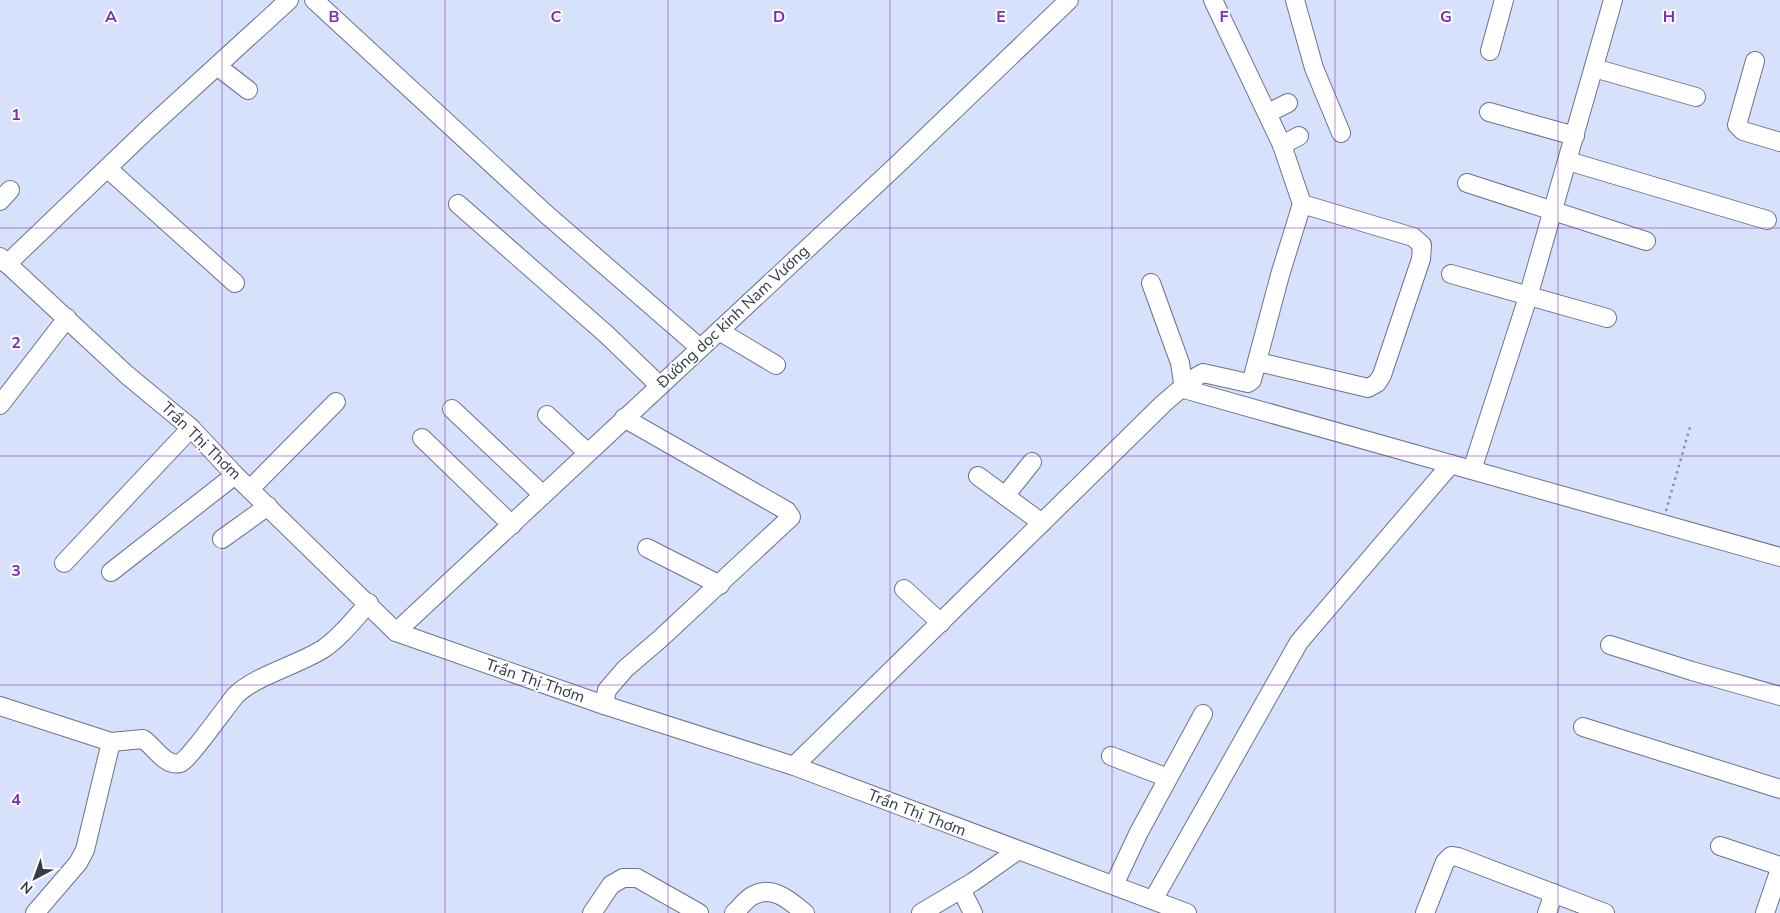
<svg xmlns="http://www.w3.org/2000/svg" width="1780" height="913" viewBox="0 0 1780 913" font-family="'Nunito Sans',sans-serif">
	<style>
		.lines { fill: none; stroke-linecap: round; stroke-linejoin: round }
		.minor-casing { stroke: #68738f; stroke-width: 20 }
		.path { stroke: #8a91a4; stroke-width: 2.5; stroke-dasharray: 2.5 4; stroke-linecap: butt }
		.minor { stroke: #fff; stroke-width: 18 }
		.grid { fill: none; stroke: #7b2cbf; stroke-width: 1; stroke-opacity: 0.55 }
		.labels { text-anchor: middle; dominant-baseline: central; stroke-width: 4; stroke-linejoin: round; paint-order: stroke }
		.street-label { font-size: 16px; fill: #363b48; stroke: #fff }
		.grid-label { font-size: 16px; text-anchor: middle; font-weight: bold; fill: #7b2cbf; stroke: #fff; stroke-width: 4; stroke-linejoin: round; paint-order: stroke }
	</style>
	<rect width="100%" height="100%" fill="#d8e1fb"/>
	<g class="lines">
		<g class="minor-casing">
			<g id="minor">
				<polyline points="314,0 546,214 700,348"/>
				<polyline points="1295,0 1314,68 1341,133"/>
				<polyline points="1490,51 1504,0"/>
				<polyline points="1755,61 1737,125 1743,131 1780,142"/>
				<polyline points="217,66 248,90"/>
				<polyline points="1594,68 1696,97"/>
				<polyline points="1489,112 1575,136"/>
				<polyline points="1268,113 1288,103"/>
				<polyline points="1282,145 1299,136"/>
				<polyline points="1568,161 1767,220"/>
				<polyline points="107,168 235,283"/>
				<polyline points="1467,183 1646,241"/>
				<polyline points="0,201 10,190"/>
				<polyline points="458,204 606,334 659,385"/>
				<polyline points="0,257 127,375 191,428 235,475 396,632 604,705 794,766 1187,913"/>
				<polyline points="7,264 150,127 289,0"/>
				<polyline points="1451,274 1607,318"/>
				<polyline points="1151,283 1180,363 1184,389"/>
				<polyline points="719,331 776,365"/>
				<polyline points="1258,362 1368,388 1377,383 1382,375 1421,259 1422,245 1413,237 1302,204"/>
				<polyline points="1188,389 1196,377 1203,373 1248,383 1252,380 1280,275 1302,204 1282,145 1213,0"/>
				<polyline points="0,405 67,318"/>
				<polyline points="452,409 543,495"/>
				<polyline points="547,415 587,452"/>
				<polyline points="422,438 512,525"/>
				<polyline points="1472,470 1528,297 1613,0"/>
				<polyline points="978,476 1042,523"/>
				<polyline points="250,489 336,402"/>
				<polyline points="1005,496 1032,462"/>
				<polyline points="222,539 268,506"/>
				<polyline points="647,548 720,585"/>
				<polyline points="64,563 191,428"/>
				<polyline points="111,572 235,475"/>
				<polyline points="904,589 941,623"/>
				<polyline points="396,632 897,165 1069,0"/>
				<polyline points="1610,645 1692,671 1780,696"/>
				<polyline points="604,705 607,690 625,669 660,639 791,517 787,511 624,418"/>
				<path d="M0,706L111,742L143,739C154,746 165,767 180,763C187,762 226,707 235,696C254,676 298,665 323,649C340,638 355,618 369,603"/>
				<polyline points="1583,727 1780,789"/>
				<polyline points="1111,756 1168,778"/>
				<polyline points="794,766 1164,403 1178,391 1184,389 1780,557"/>
				<polyline points="1720,846 1780,866"/>
				<polyline points="1114,885 1139,832 1203,714"/>
				<polyline points="961,889 973,913"/>
				<polyline points="1153,900 1299,642 1451,464"/>
				<polyline points="35,913 78,863 85,850 111,742"/>
				<polyline points="592,913 611,885 623,878 637,878 699,913"/>
				<path d="M734,913C740,908 745,900 752,896C772,884 790,901 805,913"/>
				<polyline points="921,913 973,882 1017,851"/>
				<polyline points="1425,913 1445,862 1451,856 1458,857 1605,913"/>
				<polyline points="1547,913 1554,893"/>
				<polyline points="1765,913 1780,869"/>
			</g>
		</g>
		<polyline class="path" points="1666,511 1690,427"/>
		<use href="#minor" class="minor"/>
	</g>
	<path class="grid" d="M222,0V913M445,0V913M668,0V913M890,0V913M1112,0V913M1335,0V913M1558,0V913M0,228H1780M0,456H1780M0,685H1780"/>
	<g class="labels">
		<g class="street-label">
			<text transform="translate(733 317) rotate(-43)">Đường dọc kinh Nam Vương</text>
			<text transform="translate(201 441) rotate(44)">Trần Thị Thơm</text>
			<text transform="translate(535 681) rotate(19)">Trần Thị Thơm</text>
			<text transform="translate(917 813) rotate(21)">Trần Thị Thơm</text>
		</g>
	</g>
	<g class="grid-label">
		<text x="111" y="22">A</text>
		<text x="334" y="22">B</text>
		<text x="556" y="22">C</text>
		<text x="779" y="22">D</text>
		<text x="1001" y="22">E</text>
		<text x="1224" y="22">F</text>
		<text x="1446" y="22">G</text>
		<text x="1669" y="22">H</text>
		<text x="16" y="120">1</text>
		<text x="16" y="348">2</text>
		<text x="16" y="576">3</text>
		<text x="16" y="805">4</text>
	</g>
	<g transform="translate(35 878) rotate(221)" stroke="#ffffff" stroke-width="4" paint-order="stroke">
	<path d="M0-4L9 19L0 12L-9 19Z" fill="#363b48"/>
	<text y="-8" font-size="14" font-weight="bold" text-anchor="middle" fill="#363b48">N</text>
	</g>
</svg>
